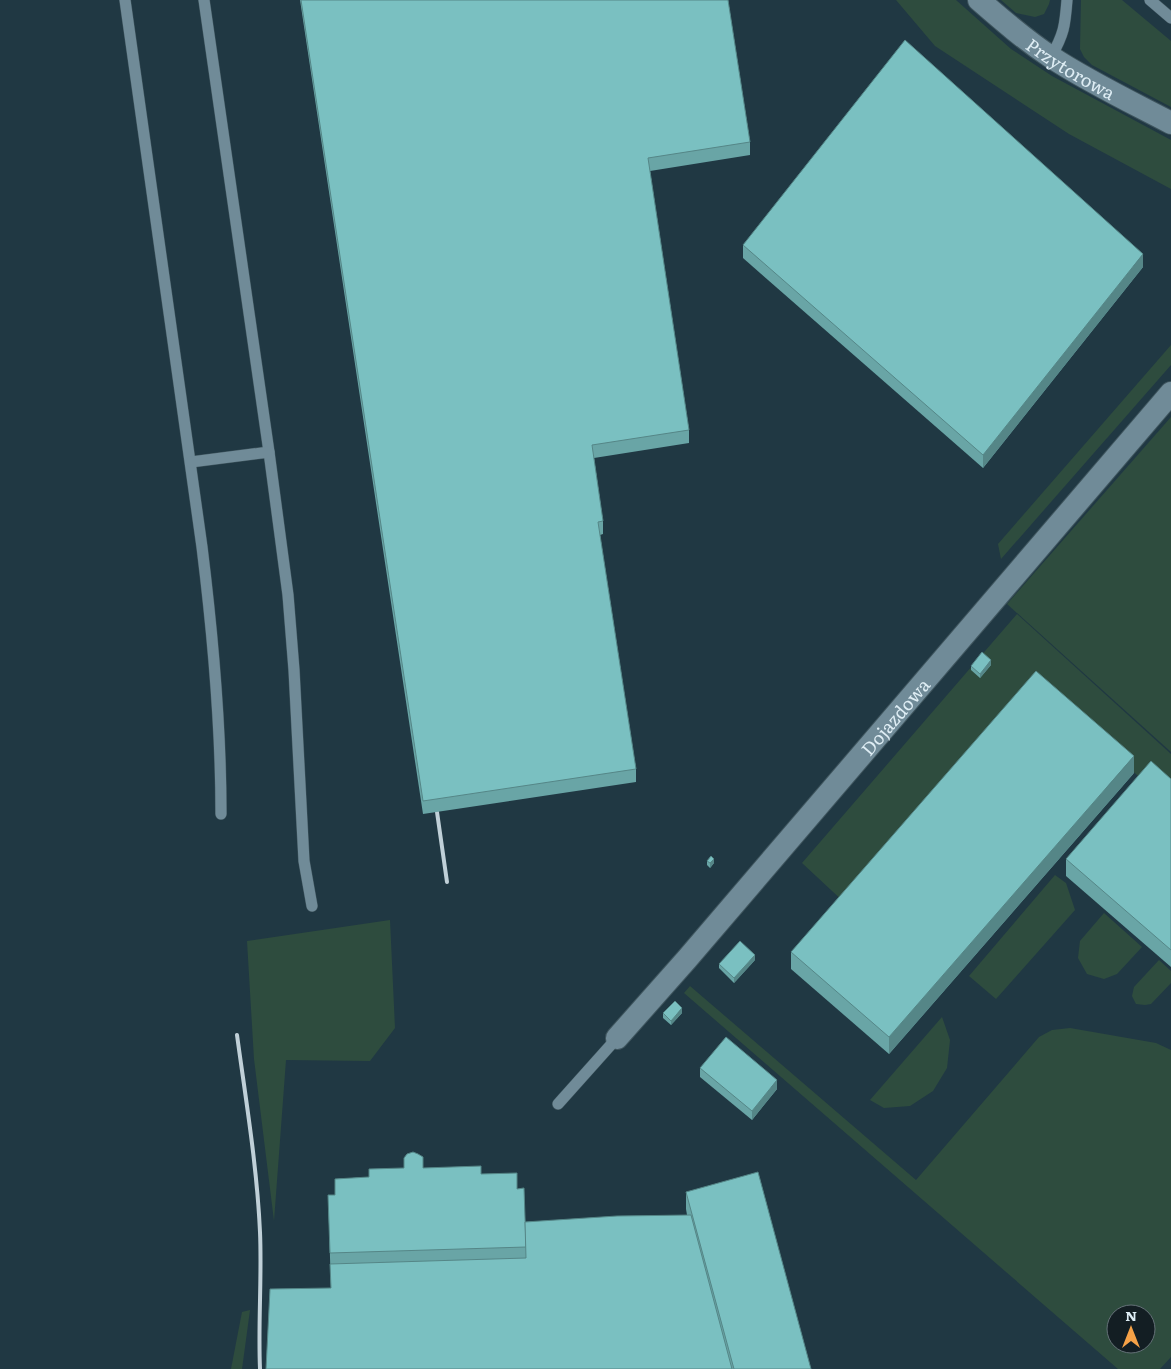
<svg xmlns="http://www.w3.org/2000/svg" width="1171" height="1369" viewBox="0 0 1171 1369" font-family="Literata,serif">
	<style>
		.green { fill: #2e4c3e; fill-rule: evenodd }
		.lines { fill: none; stroke-linecap: round; stroke-linejoin: round }
		.lane-casing { stroke: #3f555e; stroke-width: 12 }
		.street-casing { stroke: #3f555e; stroke-width: 24 }
		.lane { stroke: #708b98; stroke-width: 11 }
		.street { stroke: #708b98; stroke-width: 22 }
		.rail { stroke: #c0d0d8; stroke-width: 4 }
		.wall { fill: #69a5a6 }
		.shaded-wall { fill: #558687 }
		.building { fill: #7ac0c1; stroke: #558687 }
		.labels { text-anchor: middle; dominant-baseline: central; stroke-width: 5; stroke-linejoin: round; paint-order: stroke }
		.street-label { font-size: 18px; fill: #deedf4; stroke: #131e23 }
	</style>
	<rect width="100%" height="100%" fill="#203843"/>
	<g class="green">
		<polygon points="896,0 956,0 1011,49 1052,76 1171,140 1171,189 1069,134 935,46"/>
		<polygon points="1001,0 1050,0 1049,4 1044,14 1035,17 1016,13"/>
		<polygon points="1081,0 1122,0 1171,41 1171,107 1092,65 1084,57 1080,49"/>
		<polygon points="1171,345 1171,365 1001,559 998,544"/>
		<polygon points="1171,417 1171,752 1007,604"/>
		<polygon points="1017,614 1171,754 1171,795 1146,783 1037,686 846,904 802,863"/>
		<polygon points="1055,875 1066,883 1075,910 996,999 969,976"/>
		<polygon points="1104,913 1142,947 1117,974 1104,979 1087,974 1078,958 1080,941"/>
		<polygon points="390,920 395,1028 370,1061 286,1060 274,1221 254,1059 247,941"/>
		<polygon points="1159,960 1171,971 1171,983 1151,1004 1145,1005 1136,1004 1132,996 1134,987"/>
		<path d="M690,986L916,1180L1039,1037L1052,1030L1070,1028L1156,1043L1171,1050V1357L1160,1369H1118L684,993ZM1116,1314H1146V1344H1116Z"/>
		<polygon points="942,1017 950,1040 947,1068 933,1091 910,1106 884,1108 870,1100"/>
		<polygon points="250,1310 242,1369 231,1369 242,1312"/>
	</g>
	<g class="lines">
		<g class="lane-casing">
			<g id="lane">
				<path d="M125,0L202,547C213,636 221,725 221,814"/>
				<polyline points="204,0 269,452"/>
				<polyline points="1150,0 1171,18"/>
				<path d="M1051,57C1064,34 1065,26 1067,0"/>
				<polyline points="191,462 269,452 288,595 294,670 304,861 312,906"/>
				<polyline points="558,1104 617,1038"/>
			</g>
		</g>
		<g class="street-casing">
			<g id="street">
				<path id="s1" d="M979,0C1002,20 1025,40 1051,57C1089,82 1131,102 1171,123"/>
				<path id="s2" d="M617,1038L687,959L1171,393"/>
			</g>
		</g>
		<use href="#lane" class="lane"/>
		<use href="#street" class="street"/>
		<g class="rail">
			<polyline points="437,812 447,882"/>
			<path d="M237,1035C246,1101 257,1166 260,1232C262,1278 258,1323 260,1369"/>
		</g>
	</g>
	<g class="wall">
		<polygon points="300,0 728,0 750,142 750,155 650,171 689,430 689,443 594,458 603,521 603,534 600,535 636,769 636,782 423,814"/>
		<polygon points="743,245 1143,267 983,468 743,258"/>
		<polygon points="991,665 980,678 971,670 971,666"/>
		<polygon points="1134,773 889,1054 791,969 791,952"/>
		<polygon points="1171,779 1171,967 1066,876 1066,859"/>
		<polygon points="707,861 714,863 710,868 707,865"/>
		<polygon points="755,960 734,983 719,968 719,964"/>
		<polygon points="663,1013 682,1013 671,1025 663,1018"/>
		<polygon points="700,1068 777,1089 752,1120 700,1077"/>
		<polygon points="423,1168 481,1174 517,1189 525,1222 687,1215 686,1209 686,1192 811,1369 266,1369 331,1288 328,1195 335,1195 335,1179 369,1177"/>
	</g>
	<g class="shaded-wall">
		<polygon points="1143,254 1143,267 983,468 983,455"/>
		<polygon points="991,660 991,665 980,678 980,674"/>
		<polygon points="1134,756 1134,773 889,1054 889,1037"/>
		<polygon points="714,859 714,863 710,868 710,863"/>
		<polygon points="755,955 755,960 734,983 734,978"/>
		<polygon points="682,1008 682,1013 671,1025 671,1021"/>
		<polygon points="777,1080 777,1089 752,1120 752,1111"/>
	</g>
	<g class="building">
		<polygon points="301,0 728,0 750,142 648,158 689,430 592,445 603,521 598,522 636,769 423,801"/>
		<polygon points="905,40 1143,254 983,455 743,245"/>
		<polygon points="982,652 991,660 980,674 971,666"/>
		<polygon points="1036,671 1134,756 889,1037 791,952"/>
		<polygon points="1151,761 1171,779 1171,950 1066,859"/>
		<polygon points="711,856 714,859 710,863 707,861"/>
		<polygon points="740,941 755,955 734,978 719,964"/>
		<polygon points="675,1001 682,1008 671,1021 663,1013"/>
		<polygon points="726,1037 777,1080 752,1111 700,1068"/>
		<polygon points="413,1152 418,1154 423,1157 423,1168 481,1166 481,1174 517,1173 517,1189 524,1188 526,1247 330,1253 328,1195 335,1195 335,1179 369,1177 369,1169 404,1168 404,1158 407,1154"/>
		<polygon points="758,1172 811,1369 734,1369 686,1192"/>
		<polygon points="691,1215 732,1369 266,1369 270,1289 331,1288 330,1264 526,1258 525,1222 617,1216"/>
	</g>
	<g class="labels">
		<g class="street-label">
			<text stroke="none"><textPath href="#s1" startOffset="115">Przytorowa</textPath></text>
			<text stroke="none"><textPath href="#s2" startOffset="425">Dojazdowa</textPath></text>
		</g>
	</g>
	<g transform="translate(1131 1329)"><circle r="24" fill="#131e23" stroke="#647177"/>
	<path d="M0-4L9 19L0 12L-9 19Z" fill="#f6a247"/>
	<text y="-8" font-size="14" font-weight="bold" text-anchor="middle" fill="#deedf4">N</text>
	</g>
</svg>
